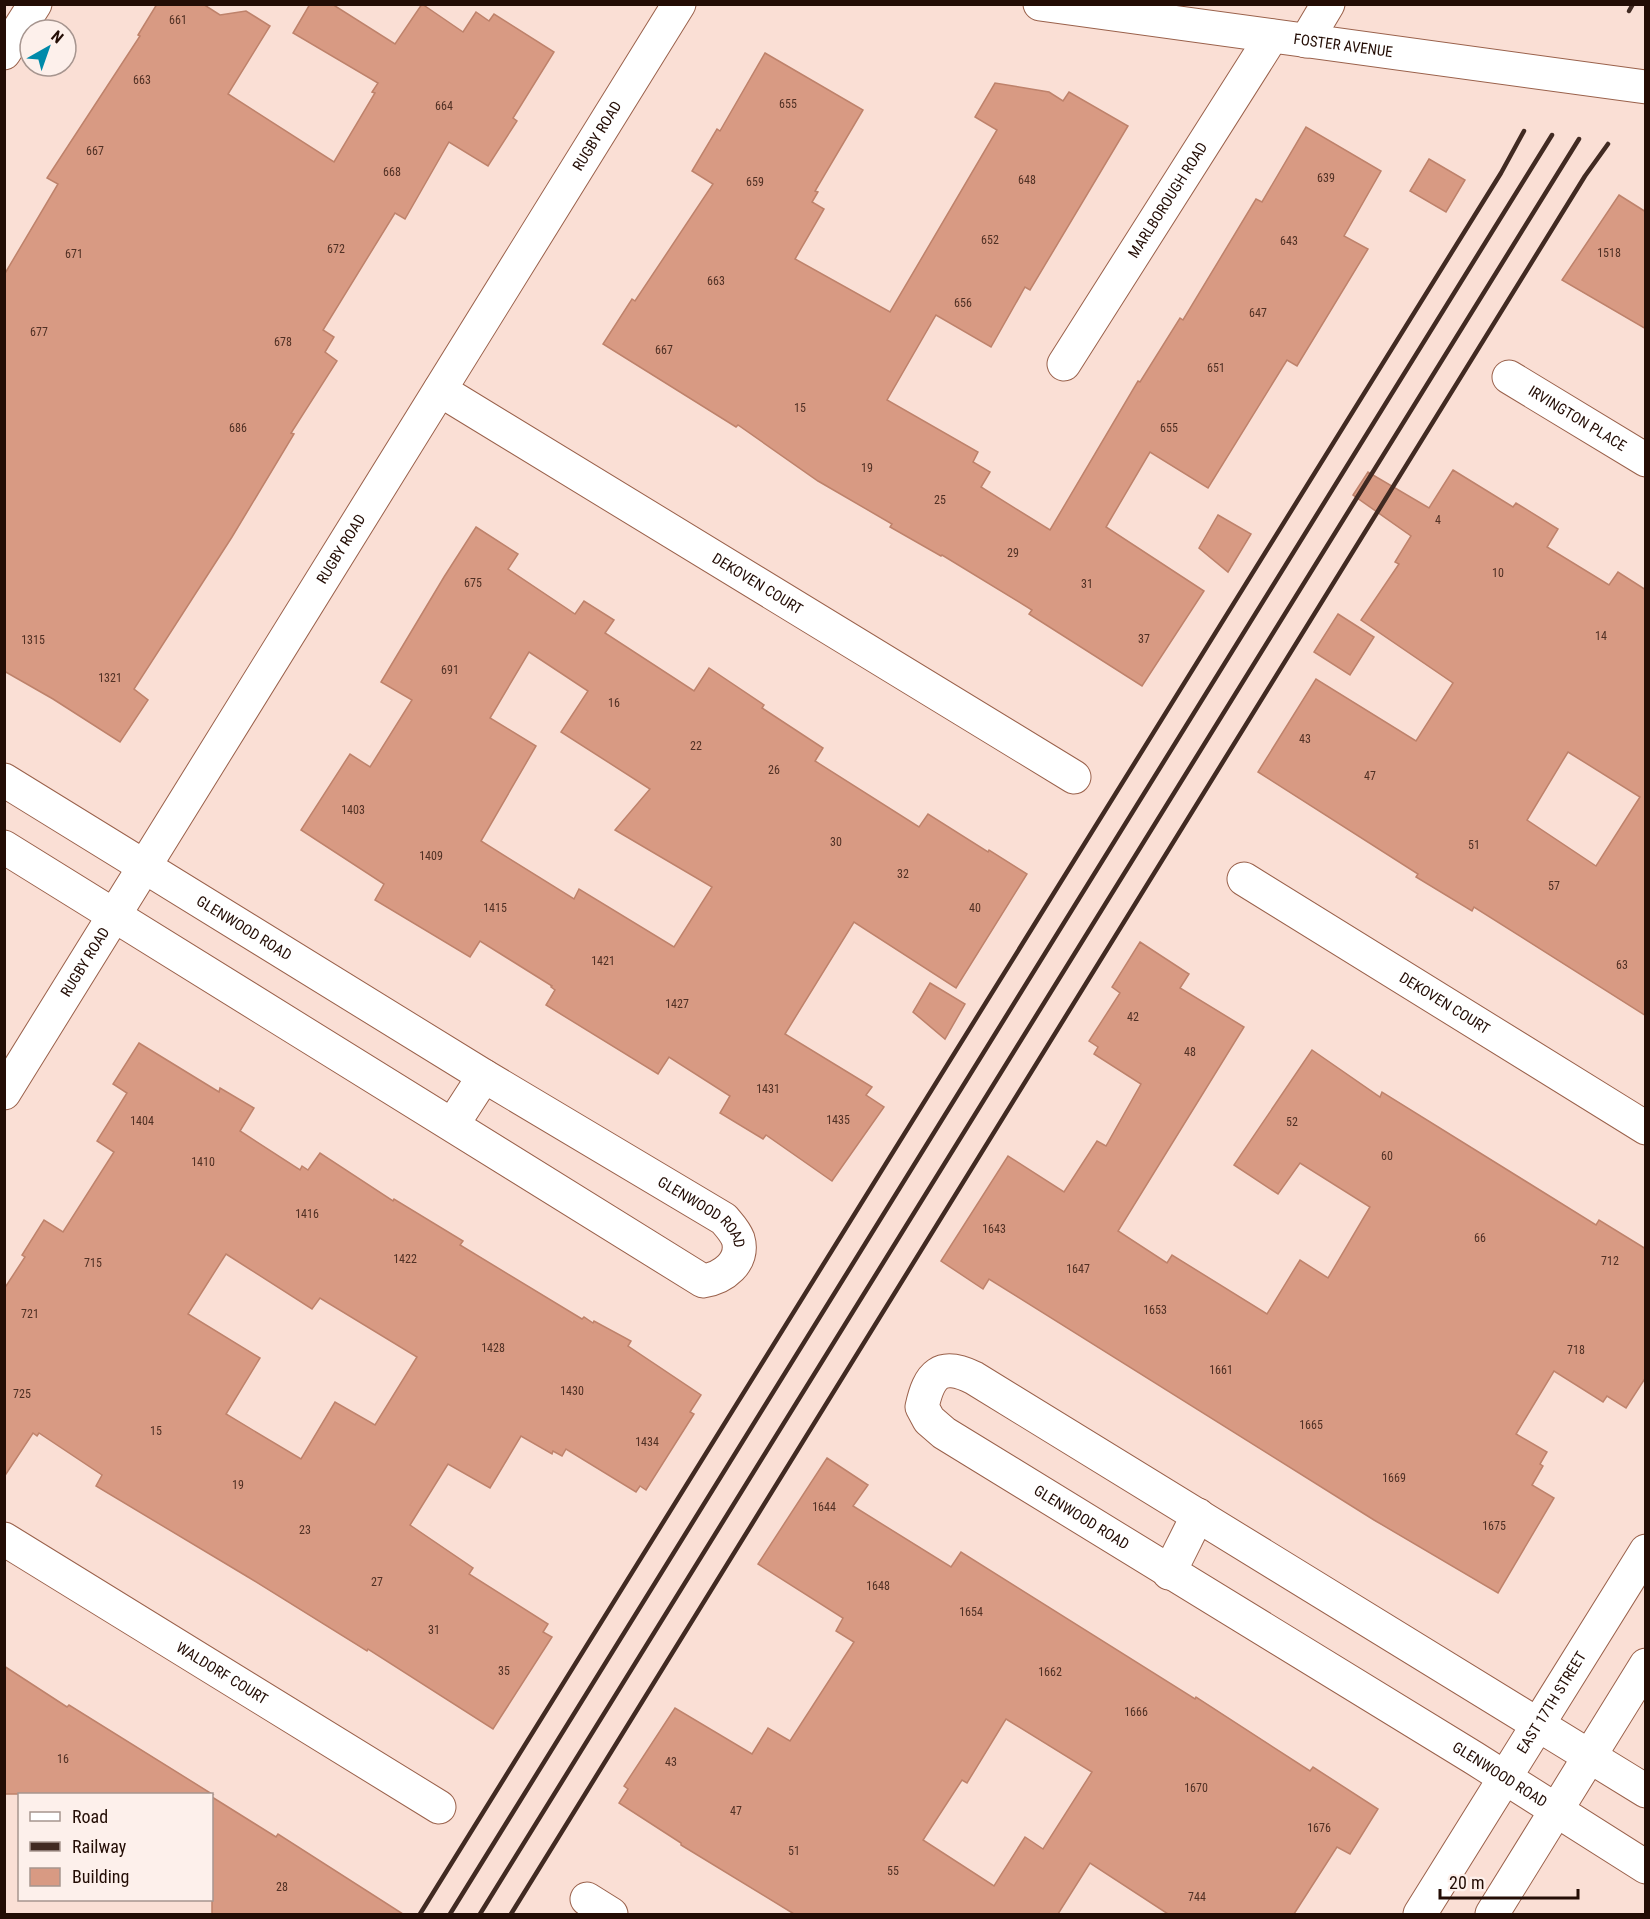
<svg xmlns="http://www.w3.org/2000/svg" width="1650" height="1919" viewBox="0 0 1650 1919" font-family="'Roboto Condensed',sans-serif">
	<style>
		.building { fill: #d89a83; stroke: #be826b; stroke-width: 1.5; fill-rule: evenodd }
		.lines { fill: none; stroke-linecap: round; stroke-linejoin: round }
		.street-casing { stroke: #9a614b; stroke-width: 35 }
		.street { stroke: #fff; stroke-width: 33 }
		.rail { stroke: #412a22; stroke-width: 4.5 }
		.labels { text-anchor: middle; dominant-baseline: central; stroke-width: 4.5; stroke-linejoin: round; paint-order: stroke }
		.number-label { font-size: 12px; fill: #503024 }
		.street-label { font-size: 15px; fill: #230d05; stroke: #fdf0eb }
	</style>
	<rect width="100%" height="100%" fill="#fadfd5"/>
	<g class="building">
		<polygon points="157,4 203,4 220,15 246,11 270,26 228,94 334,162 375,93 372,92 378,83 293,33 310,4 332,4 395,44 422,4 463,32 476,12 489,21 494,14 554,52 513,118 517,121 488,166 449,142 405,219 395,213 323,330 334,337 325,352 337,361 291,433 294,434 232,537 134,689 148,700 120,742 53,699 4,671 4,275 58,184 47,178 140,36 138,35"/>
		<polygon points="765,53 863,110 815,191 818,192 812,202 824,209 795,259 890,312 997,130 975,117 995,83 1049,92 1063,101 1069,92 1128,126 1030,290 1025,287 991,347 936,315 887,400 978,452 973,462 990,472 981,487 1050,530 1138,381 1140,382 1180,318 1183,320 1256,199 1262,202 1306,127 1381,171 1344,236 1368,249 1297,366 1287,360 1208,488 1150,452 1106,527 1204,591 1142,686 1029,614 1032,610 942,555 941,556 890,527 892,524 818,481 738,425 736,427 603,344 632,299 635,301 713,184 692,171 717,129 720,131"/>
		<polygon points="1429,159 1465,180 1446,212 1410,191"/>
		<polygon points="1619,195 1646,212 1646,329 1562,280"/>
		<path d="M1453,470L1513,507L1516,503L1558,529L1547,547L1609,585L1618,572L1646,590V1016L1474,907L1472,911L1416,877L1418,874L1258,772L1316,679L1416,741L1453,683L1361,620L1399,564L1395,562L1411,536L1353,495L1368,472L1429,508ZM1568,752L1640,797L1596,866L1527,820Z"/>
		<polygon points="1218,515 1251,534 1228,572 1199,548"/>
		<path d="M476,527L518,554L508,569L575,614L584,601L614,620L605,633L694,691L709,668L764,705L762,708L823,748L815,761L919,827L928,814L988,852L989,850L1027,874L956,988L854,922L785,1034L872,1087L866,1095L884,1107L832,1181L766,1135L763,1139L720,1113L730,1096L669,1057L658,1074L546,1005L555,990L551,987L552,986L480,941L470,957L375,900L384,884L301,830L350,754L370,767L412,700L381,682L444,577ZM529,652L588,691L561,732L650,789L615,830L712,887L674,947L579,889L574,899L481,841L536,746L490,718Z"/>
		<polygon points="1338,614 1374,637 1350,675 1314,652"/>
		<polygon points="1140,942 1189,974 1180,988 1244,1027 1118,1231 1167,1263 1172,1255 1267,1314 1300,1260 1328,1278 1370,1207 1300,1163 1278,1194 1234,1165 1312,1050 1380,1097 1382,1092 1596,1225 1599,1220 1646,1249 1646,1377 1626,1408 1607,1396 1603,1402 1554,1371 1516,1434 1547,1452 1540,1464 1543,1466 1532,1485 1554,1498 1498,1593 1374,1520 989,1279 983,1289 941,1261 1008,1156 1064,1192 1097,1141 1106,1146 1141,1084 1094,1054 1098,1047 1089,1041 1120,993 1112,987"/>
		<polygon points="930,983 965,1004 945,1039 913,1012"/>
		<path d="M139,1043L219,1092L220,1088L254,1108L240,1131L300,1170L302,1166L308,1170L320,1153L393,1201L394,1199L463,1241L460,1245L582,1319L584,1317L593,1323L594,1321L631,1341L628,1346L701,1395L690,1412L694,1414L646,1490L640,1486L636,1492L566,1449L562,1456L553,1451L552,1454L521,1436L490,1488L448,1464L410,1525L473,1568L469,1574L548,1624L543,1632L552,1637L493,1729L368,1649L367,1651L248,1577L96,1486L102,1475L39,1433L37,1436L33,1433L4,1477V1289L25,1257L22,1255L44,1220L63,1232L114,1152L97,1141L127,1093L113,1084ZM226,1254L312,1309L320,1298L417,1357L375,1425L335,1402L301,1459L226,1414L260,1358L188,1314Z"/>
		<path d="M827,1458L868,1485L853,1506L951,1567L961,1552L1195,1699L1196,1697L1310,1771L1313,1767L1378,1809L1350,1854L1337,1847L1294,1914H1168L1090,1863L1058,1914H794L681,1845V1843L619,1803L628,1789L624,1786L675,1708L752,1754L768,1728L790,1741L854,1642L836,1631L843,1618L758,1564ZM1006,1719L1092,1772L1043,1849L1025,1837L994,1886L923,1840L962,1780L967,1783Z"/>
		<polygon points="4,1666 67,1707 69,1705 212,1794 4,1794"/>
		<polygon points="212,1797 276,1837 278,1834 403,1914 212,1914"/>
	</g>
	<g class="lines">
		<g class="street-casing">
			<g id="street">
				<path id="s1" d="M1040,4L1646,87"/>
				<polyline points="1306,41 1328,4"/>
				<polyline points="4,53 35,4"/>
				<path id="s2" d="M1064,364L1272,36"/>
				<path id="s3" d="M1509,377L1646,460"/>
				<path id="s4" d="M440,390L1074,777"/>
				<path id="s5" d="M4,780L484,1076L724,1219C729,1225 735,1231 738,1239C745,1262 723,1278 703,1281L4,847"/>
				<path id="s6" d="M1244,879L1646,1128"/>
				<path id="s7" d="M4,1093L679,4"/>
				<polyline points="453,1124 484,1076"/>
				<path id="s8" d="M4,1539L439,1807"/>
				<polyline points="1169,1573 1198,1515"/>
				<path id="s9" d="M1646,1791L974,1378C940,1361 929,1375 922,1407L929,1420L944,1433L1474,1758L1646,1867"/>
				<polyline points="587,1899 611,1914"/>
				<path id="s10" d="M1420,1914L1646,1551"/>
				<polyline points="1492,1914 1646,1665"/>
			</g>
		</g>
		<use href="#street" class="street"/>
		<g class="rail">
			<polyline points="1629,11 1633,4"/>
			<polyline points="420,1914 1501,173 1524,131"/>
			<polyline points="450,1914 1552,135"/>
			<polyline points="480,1914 1579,139"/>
			<polyline points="511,1914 1585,176 1608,144"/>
		</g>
	</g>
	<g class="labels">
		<g class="number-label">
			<text x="178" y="20">661</text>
			<text x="142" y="80">663</text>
			<text x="788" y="104">655</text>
			<text x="444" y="106">664</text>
			<text x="95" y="151">667</text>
			<text x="392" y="172">668</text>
			<text x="1326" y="178">639</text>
			<text x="1027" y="180">648</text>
			<text x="755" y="182">659</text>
			<text x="990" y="240">652</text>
			<text x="1289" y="241">643</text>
			<text x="336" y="249">672</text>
			<text x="1609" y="253">1518</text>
			<text x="74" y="254">671</text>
			<text x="716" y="281">663</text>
			<text x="963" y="303">656</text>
			<text x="1258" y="313">647</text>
			<text x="39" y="332">677</text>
			<text x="283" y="342">678</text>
			<text x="664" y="350">667</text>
			<text x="1216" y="368">651</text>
			<text x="800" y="408">15</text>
			<text x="238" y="428">686</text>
			<text x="1169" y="428">655</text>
			<text x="867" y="468">19</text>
			<text x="940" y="500">25</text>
			<text x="1438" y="520">4</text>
			<text x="1013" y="553">29</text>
			<text x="1498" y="573">10</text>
			<text x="473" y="583">675</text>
			<text x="1087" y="584">31</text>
			<text x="1601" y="636">14</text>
			<text x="1144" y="639">37</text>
			<text x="33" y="640">1315</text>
			<text x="450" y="670">691</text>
			<text x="110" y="678">1321</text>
			<text x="614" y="703">16</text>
			<text x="1305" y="739">43</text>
			<text x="696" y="746">22</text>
			<text x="774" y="770">26</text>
			<text x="1370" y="776">47</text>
			<text x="353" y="810">1403</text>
			<text x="836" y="842">30</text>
			<text x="1474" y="845">51</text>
			<text x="431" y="856">1409</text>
			<text x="903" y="874">32</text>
			<text x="1554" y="886">57</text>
			<text x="495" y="908">1415</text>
			<text x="975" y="908">40</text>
			<text x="603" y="961">1421</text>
			<text x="1622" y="965">63</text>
			<text x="677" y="1004">1427</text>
			<text x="1133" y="1017">42</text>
			<text x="1190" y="1052">48</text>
			<text x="768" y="1089">1431</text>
			<text x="838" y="1120">1435</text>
			<text x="142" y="1121">1404</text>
			<text x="1292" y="1122">52</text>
			<text x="1387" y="1156">60</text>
			<text x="203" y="1162">1410</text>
			<text x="307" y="1214">1416</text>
			<text x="994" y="1229">1643</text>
			<text x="1480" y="1238">66</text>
			<text x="405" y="1259">1422</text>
			<text x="1610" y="1261">712</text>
			<text x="93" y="1263">715</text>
			<text x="1078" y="1269">1647</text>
			<text x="1155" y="1310">1653</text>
			<text x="30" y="1314">721</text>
			<text x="493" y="1348">1428</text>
			<text x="1576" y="1350">718</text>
			<text x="1221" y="1370">1661</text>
			<text x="572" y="1391">1430</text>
			<text x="22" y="1394">725</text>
			<text x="1311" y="1425">1665</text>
			<text x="156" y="1431">15</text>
			<text x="647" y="1442">1434</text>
			<text x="1394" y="1478">1669</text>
			<text x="238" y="1485">19</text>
			<text x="824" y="1507">1644</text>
			<text x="1494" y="1526">1675</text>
			<text x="305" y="1530">23</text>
			<text x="377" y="1582">27</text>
			<text x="878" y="1586">1648</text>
			<text x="971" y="1612">1654</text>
			<text x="434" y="1630">31</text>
			<text x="504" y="1671">35</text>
			<text x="1050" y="1672">1662</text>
			<text x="1136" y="1712">1666</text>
			<text x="63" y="1759">16</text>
			<text x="671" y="1762">43</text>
			<text x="1196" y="1788">1670</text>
			<text x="736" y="1811">47</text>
			<text x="1319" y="1828">1676</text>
			<text x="794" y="1851">51</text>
			<text x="893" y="1871">55</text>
			<text x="282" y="1887">28</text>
			<text x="1197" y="1897">744</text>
		</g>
		<g class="street-label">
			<text stroke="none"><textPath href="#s1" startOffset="306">FOSTER AVENUE</textPath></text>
			<text stroke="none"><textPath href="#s7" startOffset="1126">RUGBY ROAD</textPath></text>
			<text stroke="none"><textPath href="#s2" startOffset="194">MARLBOROUGH ROAD</textPath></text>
			<text stroke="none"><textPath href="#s3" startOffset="80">IRVINGTON PLACE</textPath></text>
			<text stroke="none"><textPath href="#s7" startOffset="640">RUGBY ROAD</textPath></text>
			<text stroke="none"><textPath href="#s4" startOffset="372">DEKOVEN COURT</textPath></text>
			<text stroke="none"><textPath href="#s5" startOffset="282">GLENWOOD ROAD</textPath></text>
			<text stroke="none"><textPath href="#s7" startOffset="154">RUGBY ROAD</textPath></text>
			<text stroke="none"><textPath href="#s6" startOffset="236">DEKOVEN COURT</textPath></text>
			<text stroke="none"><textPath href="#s5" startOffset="822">GLENWOOD ROAD</textPath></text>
			<text stroke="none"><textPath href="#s9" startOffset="1060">GLENWOOD ROAD</textPath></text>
			<text stroke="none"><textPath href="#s8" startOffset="256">WALDORF COURT</textPath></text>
			<text stroke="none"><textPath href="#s10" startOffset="249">EAST 17TH STREET</textPath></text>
			<text stroke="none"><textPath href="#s9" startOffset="1551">GLENWOOD ROAD</textPath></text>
		</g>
	</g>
	<rect width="1650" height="1919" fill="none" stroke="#230d05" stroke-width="12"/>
	<rect x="18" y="1793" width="195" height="108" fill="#fdf0eb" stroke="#a6958f" stroke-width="1.5"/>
	<rect x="30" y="1812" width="30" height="9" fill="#ffffff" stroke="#a6958f" stroke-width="1.5"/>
	<text x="72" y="1823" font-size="18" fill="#230d05">Road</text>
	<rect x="30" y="1842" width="30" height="9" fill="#412a22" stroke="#a6958f" stroke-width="1.5"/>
	<text x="72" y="1853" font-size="18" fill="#230d05">Railway</text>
	<rect x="30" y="1868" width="30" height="18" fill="#d89a83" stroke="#a6958f" stroke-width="1.5"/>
	<text x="72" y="1883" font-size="18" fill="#230d05">Building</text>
	<g transform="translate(48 48) rotate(40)"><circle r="28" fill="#fdf0eb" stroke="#a6958f" stroke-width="1.5"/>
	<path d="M0-4.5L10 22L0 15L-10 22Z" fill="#008aaa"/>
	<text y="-9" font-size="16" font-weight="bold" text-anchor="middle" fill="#230d05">N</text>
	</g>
	<path d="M1440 1889v9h138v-9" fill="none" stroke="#230d05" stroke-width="3"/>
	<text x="1449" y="1889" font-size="18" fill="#230d05" stroke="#fdf0eb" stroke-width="4.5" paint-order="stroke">20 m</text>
</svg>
